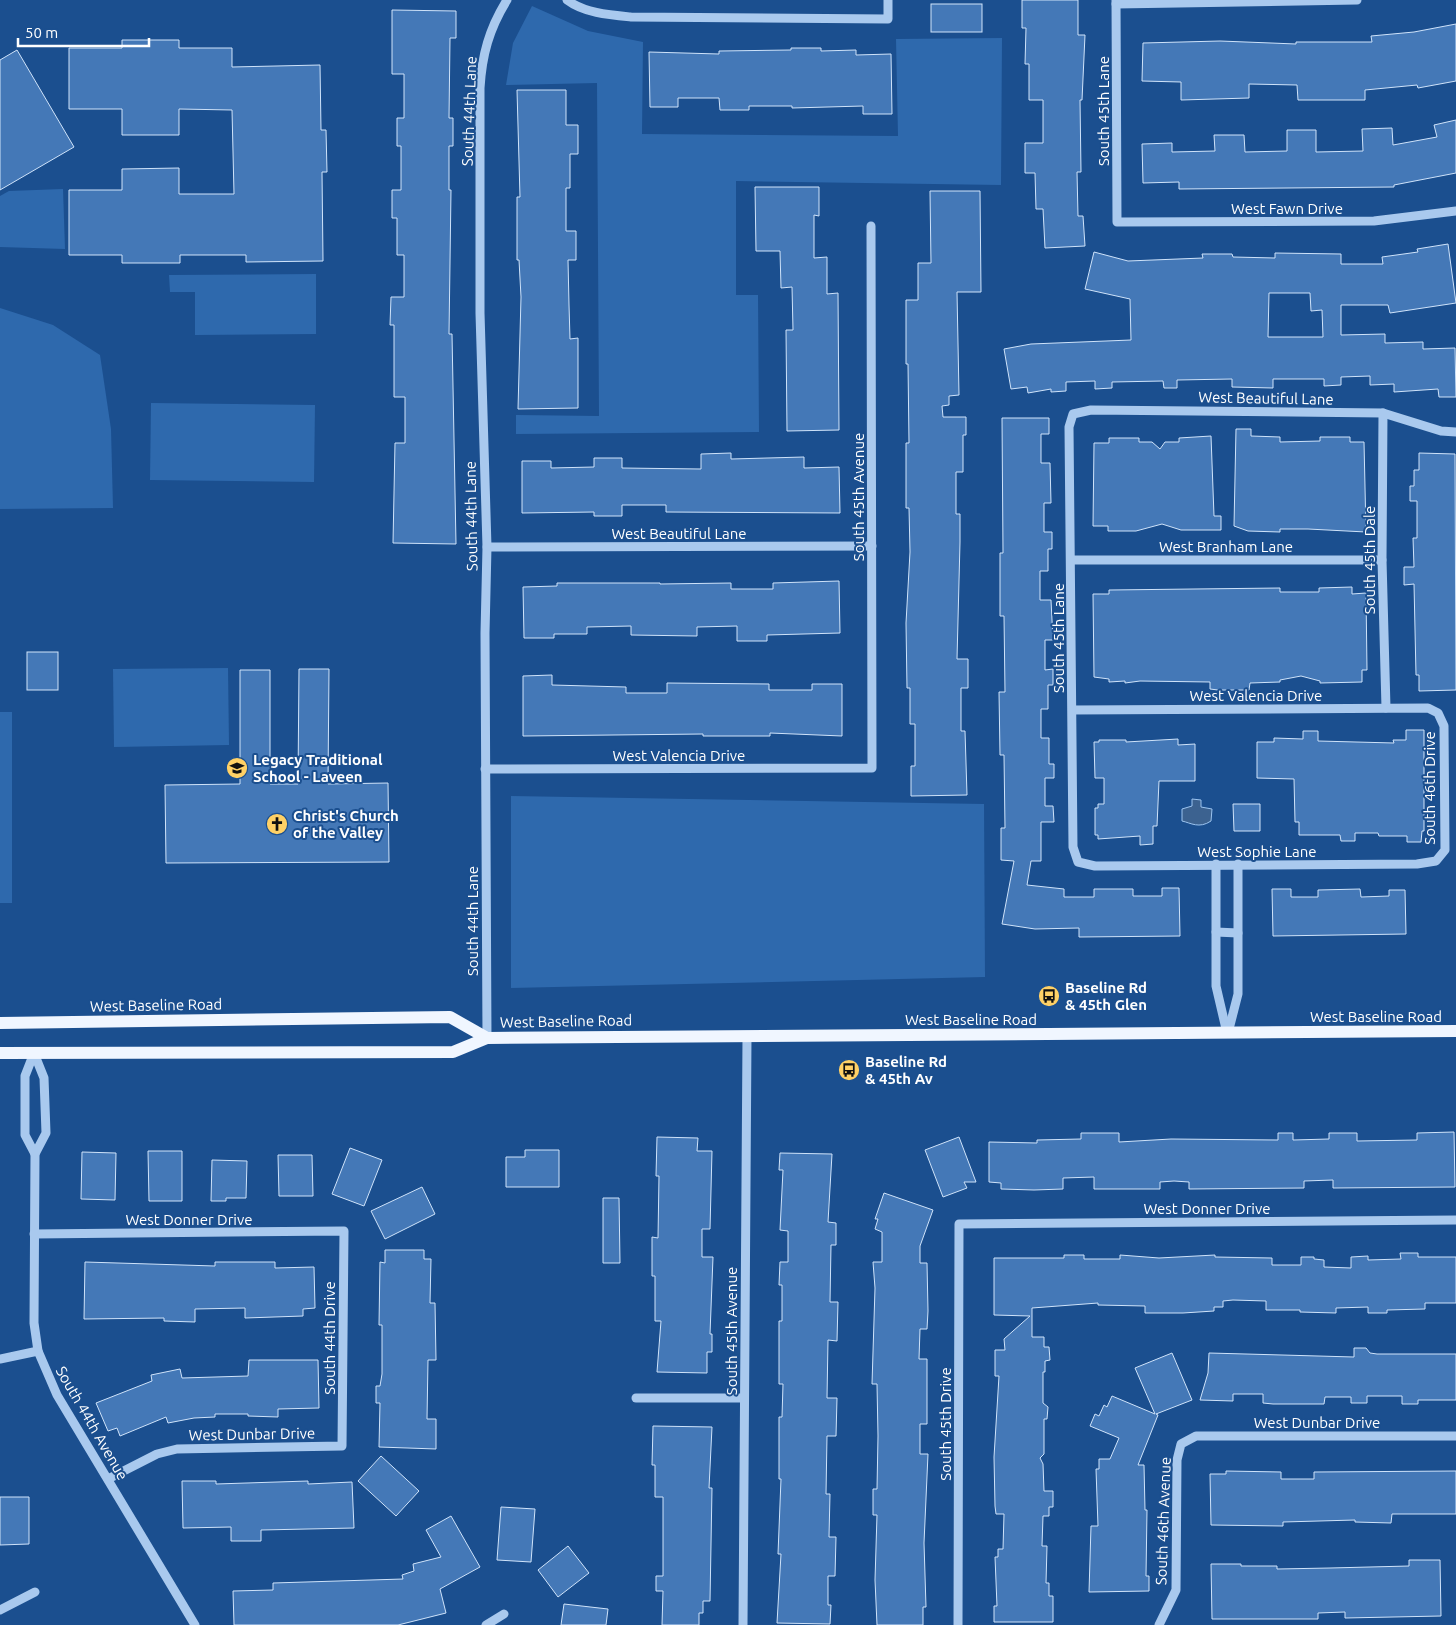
<svg xmlns="http://www.w3.org/2000/svg" width="1456" height="1625" viewBox="0 0 1456 1625" font-family="Ubuntu,sans-serif">
	<style>
		.green { fill: #2e69ad }
		.water { fill: #3c6290; stroke: #9cc4f0 }
		.building { fill: #4478b7; stroke: #cfe3fa; fill-rule: evenodd }
		.lines { fill: none; stroke-linecap: round; stroke-linejoin: round }
		.minor { stroke: #a9c9ee; stroke-width: 9 }
		.major { stroke: #f0f6ff; stroke-width: 12 }
		.labels { text-anchor: middle; dominant-baseline: central; stroke-width: 4; stroke-linejoin: round; paint-order: stroke }
		.street-label { font-size: 15px; fill: #fff; stroke: #1b4f8f }
		.poi-label { font-size: 15px; font-weight: bold; fill: #fff; stroke: #1b4f8f; text-anchor: start }
	</style>
	<rect width="100%" height="100%" fill="#1b4f8f"/>
	<g class="green">
		<polygon points="532,6 588,31 643,42 642,134 898,136 896,39 1002,38 1001,185 736,181 736,295 758,295 759,432 516,434 516,415 599,416 597,83 506,85 513,43"/>
		<polygon points="63,189 65,249 0,247 0,196 9,191"/>
		<polygon points="316,274 316,334 195,335 195,292 170,292 169,275"/>
		<polygon points="0,308 53,325 100,355 111,429 113,508 0,509"/>
		<polygon points="151,403 315,405 314,482 150,480"/>
		<polygon points="228,668 229,745 114,747 113,669"/>
		<rect x="0" y="712" width="12" height="191"/>
		<polygon points="511,796 984,804 985,977 511,988"/>
	</g>
	<path class="water" d="M1192,799L1201,800V807L1212,809L1211,821C1199,829 1191,823 1182,821V809L1192,806Z"/>
	<g class="building">
		<polygon points="1022,0 1078,0 1078,35 1085,35 1082,100 1080,100 1081,172 1077,172 1078,216 1083,216 1085,246 1045,248 1043,209 1036,209 1035,173 1025,173 1025,143 1043,143 1043,100 1029,100 1029,64 1025,64 1026,28 1022,28"/>
		<rect x="931" y="4" width="51" height="28"/>
		<polygon points="392,10 456,11 456,38 450,38 449,118 453,118 453,146 449,146 449,190 451,190 449,334 452,334 456,544 393,543 395,443 405,443 405,397 394,397 394,325 390,325 391,297 404,297 404,255 397,255 397,218 392,218 392,190 401,190 401,146 397,146 397,118 404,118 404,74 392,74"/>
		<polygon points="1456,24 1456,81 1418,88 1417,85 1365,90 1365,100 1298,100 1297,85 1249,84 1249,98 1181,100 1181,82 1142,81 1143,43 1220,41 1296,44 1296,42 1372,42 1371,36 1414,32"/>
		<polygon points="122,40 179,40 179,48 232,48 232,67 320,65 321,130 326,130 327,172 322,172 323,261 246,262 246,255 180,255 180,263 122,263 122,255 69,255 69,190 122,190 122,169 179,168 179,194 234,194 232,110 179,109 179,135 122,135 122,109 69,109 69,48 122,48"/>
		<polygon points="791,48 821,48 821,51 856,50 856,55 891,54 892,114 863,114 863,106 792,108 792,106 749,106 749,110 720,110 719,98 678,98 678,107 650,107 649,52 719,54 719,51 791,50"/>
		<polygon points="17,50 74,147 0,190 0,60"/>
		<polygon points="517,90 566,90 566,125 578,125 578,154 570,154 570,188 566,188 566,231 576,231 576,260 568,260 569,305 570,339 578,338 578,408 518,409 521,297 519,260 517,260 517,197 520,197"/>
		<polygon points="1456,120 1456,173 1394,185 1394,187 1179,189 1179,182 1143,183 1142,144 1172,143 1172,152 1215,151 1214,135 1244,135 1245,152 1287,151 1287,130 1316,130 1316,152 1363,151 1362,129 1392,128 1393,145 1437,137 1434,125"/>
		<polygon points="755,187 819,187 819,216 814,215 814,258 827,257 827,294 838,293 839,430 787,431 786,330 793,330 792,287 781,288 780,251 756,251"/>
		<polygon points="930,191 980,191 981,292 957,292 959,395 949,396 949,405 942,406 943,417 966,417 966,435 963,435 963,472 956,472 956,514 960,514 960,542 957,659 968,659 968,688 961,688 961,731 965,731 967,795 911,796 911,766 915,766 915,724 910,724 910,688 907,688 906,623 910,552 909,508 906,508 906,443 909,443 908,364 906,364 906,300 918,300 918,263 931,263"/>
		<path d="M1448,244L1456,303L1390,313L1388,305H1341V335L1385,334V343L1423,342V349L1455,348L1456,397H1439L1438,389L1394,392V384L1370,385V376L1341,377V385L1324,386V379H1273V388L1232,387V379L1177,380V388H1164L1163,381L1112,382V388L1095,389V381L1066,382V391L1051,392V389L1028,393L1027,387L1011,389L1004,349L1031,344L1131,340L1130,299L1085,289L1094,252L1128,261L1203,258L1202,254H1232L1233,257L1275,258V253L1341,254V264H1383L1382,257L1418,252L1417,249ZM1269,293H1310L1311,311L1322,310L1323,337H1268Z"/>
		<polygon points="1002,418 1049,418 1049,434 1041,434 1041,463 1050,463 1051,503 1044,503 1044,532 1052,532 1052,549 1048,549 1048,571 1040,571 1040,600 1051,600 1053,640 1045,640 1045,670 1053,669 1053,685 1048,685 1048,709 1041,709 1041,738 1049,738 1049,764 1054,764 1054,778 1045,778 1045,806 1053,806 1054,822 1041,822 1041,861 1031,861 1027,885 1064,889 1064,897 1094,897 1094,889 1133,889 1133,896 1162,896 1162,888 1179,888 1180,936 1079,937 1079,928 1035,929 1002,924 1014,861 1001,860 1001,828 1005,828 1004,755 1000,755 999,692 1005,692 1004,616 1000,616 1000,553 1003,553"/>
		<polygon points="1236,429 1251,429 1251,436 1280,437 1280,442 1320,441 1320,437 1350,437 1350,442 1364,442 1366,532 1308,529 1280,529 1280,532 1248,531 1234,526"/>
		<polygon points="1211,436 1214,516 1221,516 1221,530 1181,530 1162,524 1136,531 1108,531 1108,526 1093,526 1094,443 1109,443 1109,438 1139,438 1139,442 1152,442 1160,449 1165,442 1179,442 1179,438"/>
		<polygon points="731,453 731,459 804,457 804,468 839,467 840,513 666,512 666,505 622,505 622,516 594,516 594,512 522,513 522,461 551,461 551,468 594,467 594,458 622,458 622,468 701,469 701,454"/>
		<polygon points="1419,453 1455,454 1456,690 1419,691 1419,675 1416,675 1414,584 1404,585 1404,567 1414,567 1413,538 1417,538 1417,501 1410,501 1410,486 1414,486 1414,470 1419,470"/>
		<polygon points="839,581 840,633 767,635 767,641 737,641 737,626 697,627 697,636 631,635 631,626 587,627 587,634 554,634 554,638 524,638 523,587 557,586 557,583 660,583 660,584 731,583 731,589 773,589 773,583"/>
		<polygon points="1352,587 1352,594 1366,593 1367,670 1362,670 1362,682 1320,683 1320,681 1301,676 1280,680 1280,682 1250,683 1249,690 1218,690 1210,689 1210,682 1140,681 1125,683 1125,681 1109,682 1109,679 1094,677 1093,594 1109,594 1109,590 1280,588 1280,592 1319,592 1319,588"/>
		<rect x="27" y="652" width="31" height="38"/>
		<polygon points="299,669 329,669 328,784 388,783 389,862 166,863 165,785 240,784 240,670 270,670 270,784 298,784"/>
		<polygon points="552,675 552,685 626,687 626,693 667,693 667,683 769,684 769,690 812,690 812,684 842,684 842,736 770,733 770,736 703,736 703,734 523,736 523,676"/>
		<polygon points="1406,730 1424,730 1424,831 1422,831 1421,842 1407,842 1407,836 1379,836 1378,833 1355,833 1355,841 1341,841 1340,835 1299,835 1299,822 1295,822 1294,779 1257,778 1257,742 1274,742 1274,738 1303,739 1303,731 1318,731 1318,741 1394,743 1393,740 1406,740"/>
		<polygon points="1178,739 1178,745 1195,744 1195,781 1159,781 1157,826 1153,826 1153,844 1140,845 1140,836 1098,839 1098,835 1095,835 1095,808 1098,808 1098,804 1104,804 1104,778 1095,778 1094,742 1099,742 1099,740 1126,740 1126,742"/>
		<polygon points="1233,804 1260,804 1260,831 1234,831"/>
		<polygon points="1272,889 1291,889 1291,897 1318,897 1318,890 1360,889 1361,897 1389,896 1389,890 1405,890 1406,934 1273,936"/>
		<polygon points="1454,1132 1455,1187 1333,1188 1333,1180 1304,1181 1304,1188 1189,1189 1189,1182 1174,1181 1160,1182 1160,1189 1094,1189 1094,1177 1063,1178 1063,1189 1034,1190 1001,1189 1001,1183 989,1182 989,1142 1037,1143 1037,1140 1081,1139 1081,1133 1119,1133 1119,1142 1171,1139 1278,1140 1278,1133 1293,1133 1293,1140 1329,1139 1329,1133 1357,1133 1357,1141 1417,1140 1417,1133"/>
		<polygon points="657,1137 698,1138 697,1151 712,1151 710,1229 702,1229 702,1257 713,1257 710,1334 712,1334 712,1352 707,1352 707,1373 657,1372 661,1321 655,1321 655,1276 652,1276 652,1237 658,1238 659,1176 656,1176"/>
		<polygon points="959,1137 976,1182 964,1182 967,1188 943,1197 925,1150"/>
		<polygon points="350,1148 382,1160 364,1206 332,1194"/>
		<polygon points="525,1150 559,1150 559,1187 506,1187 506,1157 525,1157"/>
		<polygon points="148,1151 182,1151 182,1201 149,1201"/>
		<polygon points="82,1152 116,1153 115,1200 81,1199"/>
		<polygon points="780,1153 832,1154 828,1222 836,1223 836,1245 831,1245 830,1302 838,1302 837,1341 828,1340 827,1398 837,1398 836,1436 827,1436 826,1494 830,1494 829,1537 836,1537 835,1576 828,1576 828,1605 831,1605 830,1624 777,1623 781,1554 778,1554 781,1479 779,1479 779,1417 782,1417 783,1384 779,1384 779,1321 782,1321 782,1285 779,1285 780,1262 788,1262 788,1231 780,1230 783,1170 779,1170"/>
		<polygon points="278,1155 312,1155 313,1196 279,1196"/>
		<polygon points="212,1160 247,1161 246,1198 226,1198 226,1201 211,1201"/>
		<polygon points="422,1187 435,1214 385,1239 371,1211"/>
		<polygon points="884,1193 933,1210 920,1246 920,1263 927,1263 928,1311 927,1329 920,1329 919,1359 927,1359 927,1424 920,1424 920,1454 928,1454 924,1543 926,1607 923,1607 923,1625 877,1625 875,1580 877,1515 873,1515 873,1489 877,1489 878,1436 877,1384 872,1384 875,1288 873,1262 882,1262 882,1232 875,1229 878,1219 875,1219"/>
		<polygon points="603,1198 619,1198 620,1263 603,1263"/>
		<polygon points="385,1250 424,1250 424,1259 431,1259 430,1303 435,1303 436,1360 428,1360 427,1419 436,1419 436,1449 379,1447 380,1403 376,1403 376,1386 380,1386 382,1374 382,1325 379,1325 380,1262 385,1263"/>
		<polygon points="1400,1253 1418,1253 1418,1257 1456,1257 1456,1303 1425,1303 1425,1309 1387,1310 1387,1313 1368,1313 1368,1307 1336,1308 1336,1313 1300,1312 1300,1310 1266,1310 1266,1301 1233,1300 1223,1301 1223,1307 1214,1307 1214,1311 1183,1313 1145,1313 1145,1306 1098,1305 1098,1303 1032,1308 1032,1337 1044,1337 1044,1347 1049,1347 1050,1360 1045,1361 1045,1372 1043,1372 1043,1403 1048,1407 1047,1419 1044,1419 1044,1454 1040,1458 1043,1464 1044,1491 1053,1491 1053,1507 1049,1507 1049,1516 1043,1516 1042,1546 1047,1546 1046,1583 1049,1583 1049,1596 1053,1596 1053,1622 994,1622 994,1606 997,1606 995,1557 998,1557 998,1549 1003,1549 1004,1514 996,1514 995,1506 994,1457 999,1376 995,1376 995,1350 1005,1350 1004,1339 1030,1316 994,1315 994,1258 1064,1258 1064,1255 1084,1255 1084,1259 1120,1259 1120,1255 1159,1258 1215,1255 1215,1257 1272,1258 1272,1265 1301,1265 1301,1257 1314,1257 1314,1259 1324,1260 1324,1267 1351,1268 1351,1257 1368,1256 1368,1260 1401,1259"/>
		<polygon points="85,1262 215,1266 215,1262 275,1262 275,1268 314,1267 315,1308 303,1309 303,1316 245,1318 245,1308 195,1309 195,1322 164,1321 164,1318 84,1319"/>
		<polygon points="1354,1348 1366,1348 1370,1353 1377,1354 1456,1354 1456,1400 1418,1400 1418,1404 1402,1404 1402,1396 1367,1396 1367,1403 1351,1403 1351,1397 1325,1397 1324,1404 1273,1404 1263,1403 1263,1394 1233,1394 1233,1401 1200,1400 1208,1373 1209,1353 1354,1357"/>
		<polygon points="1172,1353 1192,1400 1156,1414 1158,1415 1138,1465 1144,1465 1145,1510 1147,1510 1146,1576 1149,1576 1149,1591 1089,1592 1091,1526 1098,1526 1096,1469 1099,1469 1099,1459 1110,1459 1119,1438 1090,1426 1095,1414 1099,1416 1104,1405 1107,1407 1112,1396 1155,1414 1135,1368"/>
		<polygon points="249,1360 318,1360 319,1408 278,1409 278,1417 248,1416 248,1414 215,1414 215,1417 194,1418 168,1423 166,1417 120,1436 117,1428 108,1431 96,1403 152,1381 151,1375 180,1369 182,1378 248,1376"/>
		<polygon points="653,1426 712,1427 709,1488 712,1488 710,1601 703,1601 703,1613 699,1613 699,1625 662,1625 663,1591 656,1591 656,1576 663,1576 663,1497 655,1497 655,1465 652,1465"/>
		<polygon points="381,1456 419,1491 396,1516 358,1481"/>
		<polygon points="1226,1471 1281,1472 1281,1479 1314,1479 1314,1472 1456,1471 1456,1514 1392,1514 1391,1523 1355,1522 1355,1520 1283,1522 1283,1526 1211,1525 1210,1474 1226,1474"/>
		<polygon points="182,1481 216,1481 216,1484 308,1481 308,1484 352,1482 354,1528 261,1530 261,1541 231,1541 231,1527 183,1528"/>
		<polygon points="0,1497 29,1497 29,1544 0,1545"/>
		<polygon points="501,1507 535,1509 531,1562 497,1560"/>
		<polygon points="451,1516 480,1567 440,1589 446,1613 398,1625 234,1625 233,1591 273,1590 273,1583 403,1579 402,1575 414,1571 413,1564 441,1557 426,1530"/>
		<polygon points="568,1546 589,1573 558,1597 538,1570"/>
		<polygon points="1409,1560 1440,1560 1441,1616 1345,1618 1345,1612 1318,1613 1318,1619 1212,1619 1211,1564 1241,1564 1241,1566 1277,1566 1277,1569 1330,1568 1409,1566"/>
		<polygon points="564,1604 608,1609 606,1625 561,1625"/>
	</g>
	<g class="lines">
		<g class="minor">
			<path d="M567,0C584,13 609,15 631,17L888,19V0"/>
			<polyline points="1116,0 1117,222 1374,221 1456,211"/>
			<polyline points="1116,4 1357,0"/>
			<polyline points="1383,413 1382,560 1386,708"/>
			<polyline points="487,547 872,546"/>
			<polyline points="1071,560 1382,560"/>
			<polyline points="1072,710 1428,708 1438,713 1444,726 1445,850 1436,861 1417,864 1095,866 1078,862 1073,847 1069,427 1073,414 1091,410 1383,413 1441,431 1456,432"/>
			<polyline points="485,769 872,768 871,226"/>
			<polyline points="1216,864 1216,986 1227,1033"/>
			<polyline points="1216,932 1238,933"/>
			<polyline points="1228,1033 1238,994 1238,864"/>
			<path d="M487,1038L485,633L487,547L480,313V88C482,55 489,29 507,0"/>
			<polyline points="34,1053 44,1078 46,1133 35,1154 34,1323 38,1351 57,1395 195,1625"/>
			<polyline points="34,1053 25,1076 25,1135 35,1154"/>
			<polyline points="34,1234 344,1231 342,1446 177,1449 157,1454 108,1479"/>
			<polyline points="0,1359 38,1351"/>
			<polyline points="636,1398 744,1398"/>
			<polyline points="0,1610 35,1592"/>
			<polyline points="486,1625 504,1614"/>
			<polyline points="743,1625 747,1037"/>
			<polyline points="958,1625 959,1224 1456,1220"/>
			<polyline points="1159,1625 1176,1590 1177,1460 1181,1444 1196,1436 1456,1436"/>
		</g>
		<g class="major">
			<polyline points="0,1023 450,1017 487,1038"/>
			<polyline points="0,1053 453,1052 487,1038 1456,1031"/>
		</g>
	</g>
	<defs>
		<g id="school-disc" transform="scale(1.125)"><circle r="9.5" fill="#ffd166" stroke="#1b4f8f"/><path d="M0-5L7-2L0 1L-7-2ZM-4 1L0 2.5L4 1V4Q0 6-4 4Z" fill="#111"/></g>
		<g id="church-disc" transform="scale(1.125)"><circle r="9.5" fill="#ffd166" stroke="#1b4f8f"/><path d="M-1.2-6h2.4v3.5h3.3v2.4h-3.3V6h-2.4V-.1h-3.3v-2.4h3.3Z" fill="#111"/></g>
		<g id="bus-disc" transform="scale(1.125)"><circle r="9.5" fill="#ffd166" stroke="#1b4f8f"/><path d="M-5-6H5V4H4V6H2V4H-2V6H-4V4H-5ZM-3.5-4V0h7V-4ZM-3.5 1.2v1.5H-2V1.2ZM2 1.2v1.5H3.5V1.2Z" fill="#111"/></g>
	</defs>
	<g fill-rule="evenodd">
		<use href="#school-disc" x="237" y="768"/>
		<use href="#church-disc" x="277" y="824"/>
		<use href="#bus-disc" x="1049" y="996"/>
		<use href="#bus-disc" x="849" y="1070"/>
	</g>
	<g class="labels">
		<g class="street-label">
			<text transform="translate(469 111) rotate(-88)">South 44th Lane</text>
			<text transform="translate(1103 111) rotate(-90)">South 45th Lane</text>
			<text x="1287" y="208">West Fawn Drive</text>
			<text transform="translate(1266 398) rotate(1)">West Beautiful Lane</text>
			<text transform="translate(858 497) rotate(-90)">South 45th Avenue</text>
			<text transform="translate(471 516) rotate(-91)">South 44th Lane</text>
			<text x="679" y="533">West Beautiful Lane</text>
			<text x="1226" y="546">West Branham Lane</text>
			<text transform="translate(1369 560) rotate(-90)">South 45th Dale</text>
			<text transform="translate(1058 638) rotate(-90)">South 45th Lane</text>
			<text x="1256" y="695">West Valencia Drive</text>
			<text x="679" y="755">West Valencia Drive</text>
			<text transform="translate(1429 788) rotate(-90)">South 46th Drive</text>
			<text x="1257" y="851">West Sophie Lane</text>
			<text transform="translate(472 921) rotate(-90)">South 44th Lane</text>
			<text transform="translate(156 1005) rotate(-1)">West Baseline Road</text>
			<text x="1376" y="1016">West Baseline Road</text>
			<text x="971" y="1019">West Baseline Road</text>
			<text transform="translate(566 1021) rotate(-1)">West Baseline Road</text>
			<text x="1207" y="1208">West Donner Drive</text>
			<text x="189" y="1219">West Donner Drive</text>
			<text transform="translate(731 1331) rotate(-90)">South 45th Avenue</text>
			<text transform="translate(329 1338) rotate(-90)">South 44th Drive</text>
			<text x="1317" y="1422">West Dunbar Drive</text>
			<text transform="translate(92 1423) rotate(60)">South 44th Avenue</text>
			<text transform="translate(945 1424) rotate(-90)">South 45th Drive</text>
			<text transform="translate(252 1434) rotate(-1)">West Dunbar Drive</text>
			<text transform="translate(1163 1521) rotate(-88)">South 46th Avenue</text>
		</g>
		<g class="poi-label">
			<text x="253" y="759">Legacy Traditional<tspan x="253" dy="17">School - Laveen</tspan></text>
			<text x="293" y="815">Christ's Church<tspan x="293" dy="17">of the Valley</tspan></text>
			<text x="1065" y="987">Baseline Rd<tspan x="1065" dy="17">&amp; 45th Glen</tspan></text>
			<text x="865" y="1061">Baseline Rd<tspan x="865" dy="17">&amp; 45th Av</tspan></text>
		</g>
	</g>
	<path d="M18 38v8h131v-8" fill="none" stroke="#ffffff" stroke-width="2.5"/>
	<text x="25" y="38" font-size="15" fill="#ffffff" stroke="#1b4f8f" stroke-width="4" paint-order="stroke">50 m</text>
</svg>
